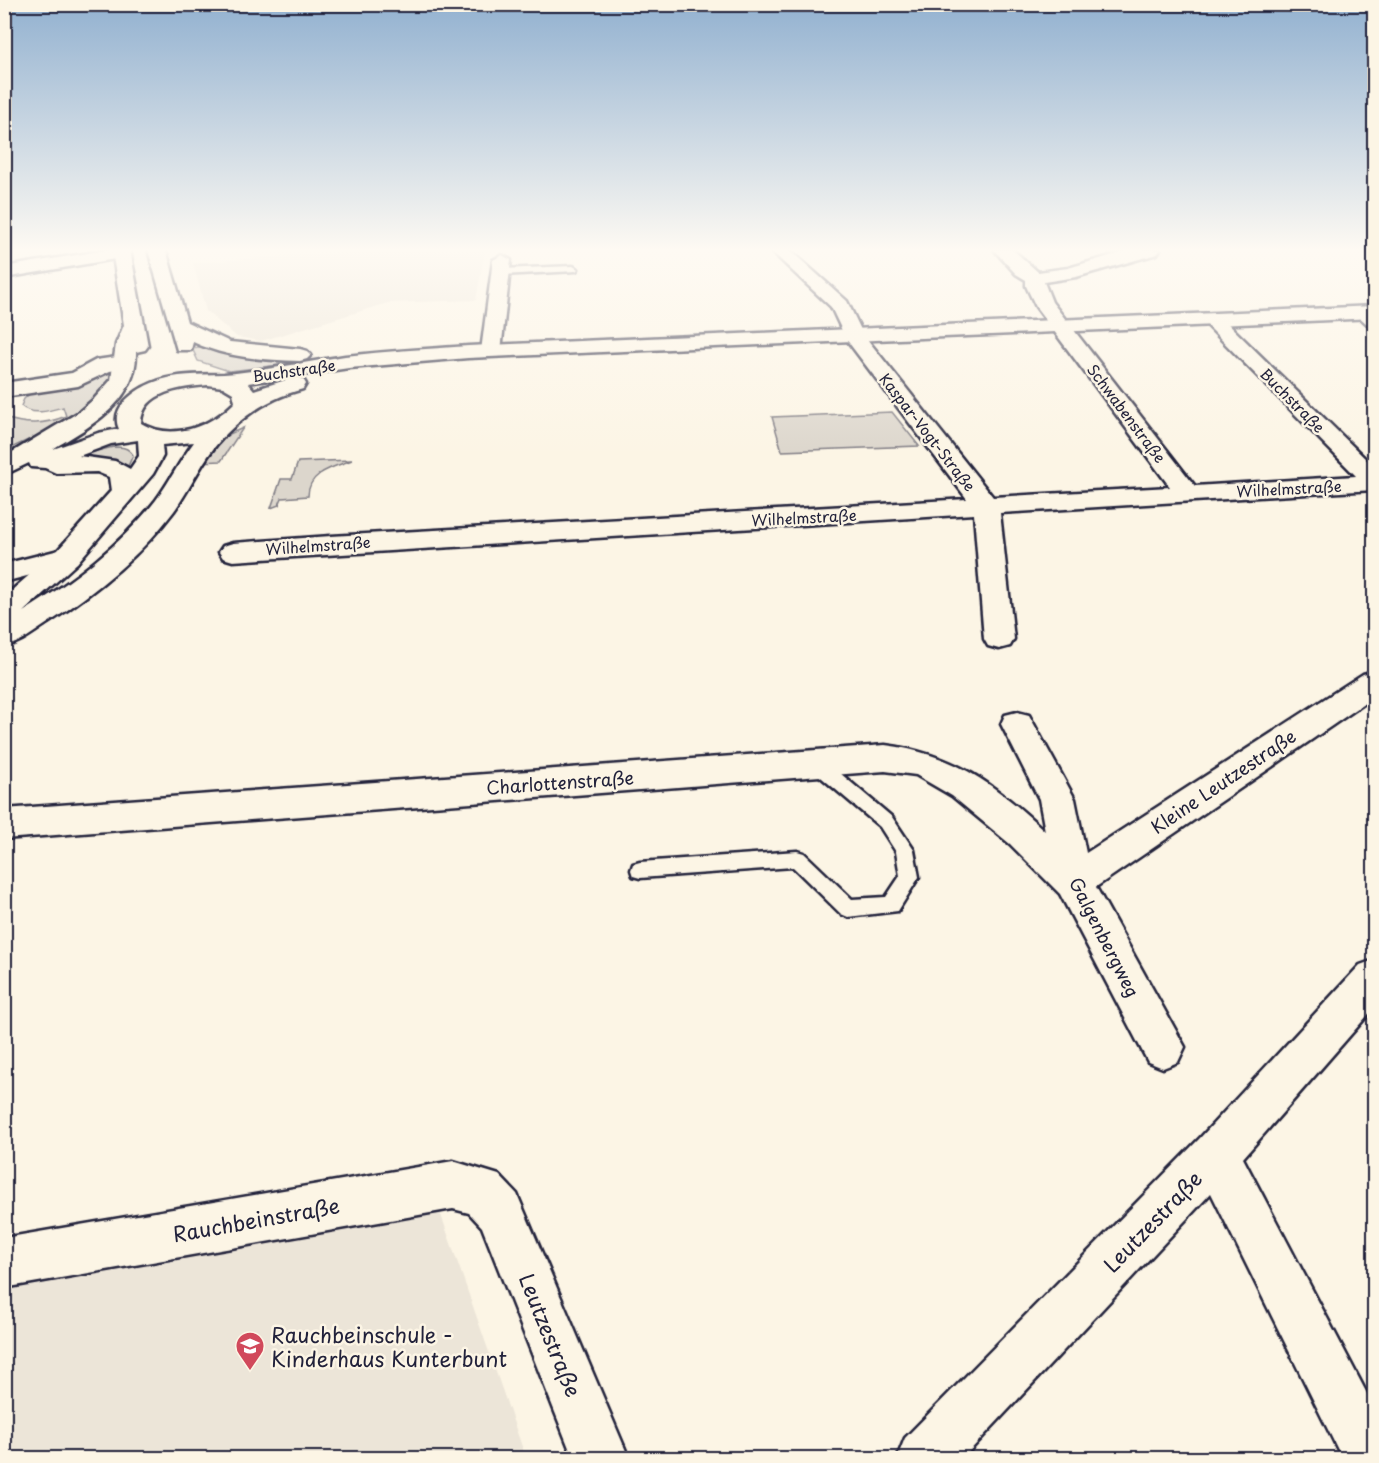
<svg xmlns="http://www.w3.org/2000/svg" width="1379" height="1463" viewBox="0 0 1379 1463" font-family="'Playpen Sans',sans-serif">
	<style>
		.built { fill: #ece5d8 }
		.green { fill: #dcd6cc; stroke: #7f7c84; stroke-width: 1.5 }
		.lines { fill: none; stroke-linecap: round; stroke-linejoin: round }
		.lane-casing { stroke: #22223b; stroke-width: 5 }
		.street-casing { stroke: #22223b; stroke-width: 5 }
		.secondary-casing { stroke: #22223b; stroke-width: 5 }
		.lane { fill: #fcf5e5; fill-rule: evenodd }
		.street { fill: #fcf5e5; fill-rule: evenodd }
		.secondary { fill: #fcf5e5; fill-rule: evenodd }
		.labels { text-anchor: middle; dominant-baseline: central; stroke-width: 5; stroke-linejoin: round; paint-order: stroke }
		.far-street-label { font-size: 15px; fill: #22223b; stroke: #fcf5e5 }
		.street-label { font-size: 18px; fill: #22223b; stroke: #fcf5e5 }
		.near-street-label { font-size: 21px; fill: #22223b; stroke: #fcf5e5 }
		.near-poi-label { font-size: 21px; fill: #22223b; stroke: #fcf5e5; text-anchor: start }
	</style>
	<rect width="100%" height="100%" fill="#fcf5e5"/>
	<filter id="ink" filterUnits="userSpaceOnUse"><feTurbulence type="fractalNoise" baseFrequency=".0167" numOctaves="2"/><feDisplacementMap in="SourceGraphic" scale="12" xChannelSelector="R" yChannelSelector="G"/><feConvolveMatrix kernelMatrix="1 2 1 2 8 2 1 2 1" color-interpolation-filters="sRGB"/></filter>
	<g filter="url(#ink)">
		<g class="built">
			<polygon points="408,250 485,250 476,300 388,303 261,341 237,337 206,311 193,263 311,254"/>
			<polygon points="440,1212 526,1458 5,1458 5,1284"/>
		</g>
		<g class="green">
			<polygon points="199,347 251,358 307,358 304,362 229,371 198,361 192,348"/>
			<path d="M116,366C108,409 40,433 5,451V418C26,425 44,425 66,416L63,407C49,411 32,416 21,406L24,399L33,391Z"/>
			<polygon points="892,412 919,446 782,451 772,417"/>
			<polygon points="243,428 221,461 200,462 225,436"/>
			<path d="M113,447C122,447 128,447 133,455L128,466L114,460L77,456Z"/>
			<path d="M352,460C334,467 308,472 308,496L282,498L279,505L271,508L281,479H292L298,462Z"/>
		</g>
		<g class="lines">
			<g class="lane-casing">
				<g id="lane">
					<polygon points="573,266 578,269 576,271 501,275 496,272 501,269"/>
					<polygon points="815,755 821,757 892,817 914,850 919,877 898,911 848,917 841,914 793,867 640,878 633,876 631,870 633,864 640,862 797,851 804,853 852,899 886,897 900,876 896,852 880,827 809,767 807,762 809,757"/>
				</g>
			</g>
			<g class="street-casing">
				<g id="street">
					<polygon points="106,250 128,250 130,253 121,258 4,278 4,267"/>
					<polygon points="770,250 790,250 847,301 863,334 993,497 1170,487 1036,307 1026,286 1026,280 1016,274 994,250 1013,250 1038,272 1068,268 1131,250 1160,250 1157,254 1076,277 1044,282 1052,302 1195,486 1356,476 1205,323 1202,319 1205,315 1219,315 1374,467 1374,490 1000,513 1014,639 1010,646 999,649 988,646 984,639 974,514 233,561 223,558 219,552 223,546 233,543 331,536 967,499 846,339 831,307"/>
					<polygon points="502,255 511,260 501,351 498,355 484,355 481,351 493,260"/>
					<polygon points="1365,307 1374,311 1374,326 1367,324 1355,313"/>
					<polygon points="117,357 125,358 128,363 125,368 110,371 78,386 4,397 4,383 72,373 96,360"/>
					<polygon points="67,548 77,551 81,557 77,563 4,582 4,564"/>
					<path d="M1374,671V697L1096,887L1185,1047L1178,1062L1163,1068L1148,1062L1060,894L1010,844L952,796L916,775L885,771L4,839V809L885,745C955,754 994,784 1045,831L1039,799L1001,724L1005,715L1017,712L1029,715L1075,799L1086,853L1363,674Z"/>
					<polygon points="1374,960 1374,1008 1243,1158 1374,1407 1374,1458 1342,1458 1211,1193 963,1458 897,1458 905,1438 1200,1138 1360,965"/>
					<polygon points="453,1161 499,1175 517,1194 629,1458 573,1458 482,1227 469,1213 453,1209 4,1288 4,1238"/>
				</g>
			</g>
			<g class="secondary-casing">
				<g id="secondary">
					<path d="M112,250H130L148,346L145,350L136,352C137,402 91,426 53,449L98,433L119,429C109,408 135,390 152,383C176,373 199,375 224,374C264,371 305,362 345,356C386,351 427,349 468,346L1374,306V318L468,358L349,368L248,383L254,390L295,377L303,379L306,384L303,389C264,399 231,423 208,456C196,474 187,493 174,511C140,556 96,592 48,623C34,632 21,643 4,647V597L57,551L111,491L109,477L97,472L56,473L45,468L31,467L29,463L4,475V457L79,412L94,399L111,380L116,344L124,325ZM208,385L223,387L233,393L235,402C212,426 172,442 141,423C142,391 183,387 208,385ZM138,440L139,456L130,469L115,461L79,456L111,444ZM194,442C180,460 170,481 156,500C120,546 73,581 23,612L77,563L153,474L163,456L162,445Z"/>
					<path d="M148,250H166L187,322L230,342L300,349L307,351L311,355L307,359L300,361C263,360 227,358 193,342L191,350H177Z"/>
				</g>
			</g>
			<use href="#lane" class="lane"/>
			<use href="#street" class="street"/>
			<use href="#secondary" class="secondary"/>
		</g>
	</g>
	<linearGradient id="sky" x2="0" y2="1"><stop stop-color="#92b1d0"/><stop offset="0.55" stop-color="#fefaf3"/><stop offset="1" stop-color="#fefaf3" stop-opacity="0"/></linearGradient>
	<rect width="1379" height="455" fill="url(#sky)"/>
	<defs>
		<g id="school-pin" transform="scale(1.5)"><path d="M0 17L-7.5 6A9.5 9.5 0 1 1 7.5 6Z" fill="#d1495b" stroke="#fcf5e5"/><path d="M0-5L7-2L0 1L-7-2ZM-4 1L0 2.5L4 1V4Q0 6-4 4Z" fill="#fff"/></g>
	</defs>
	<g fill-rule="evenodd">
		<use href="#school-pin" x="250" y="1346"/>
	</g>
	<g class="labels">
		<g class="far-street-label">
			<text transform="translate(294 370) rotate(-8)">Buchstraße</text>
			<text transform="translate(1293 400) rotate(45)">Buchstraße</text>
			<text transform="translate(1127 413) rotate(53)">Schwabenstraße</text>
			<text transform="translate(928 432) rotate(52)">Kaspar-Vogt-Straße</text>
			<text transform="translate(1289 488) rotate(-3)">Wilhelmstraße</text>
			<text transform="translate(804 517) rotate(-3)">Wilhelmstraße</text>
			<text transform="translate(318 545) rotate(-4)">Wilhelmstraße</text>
		</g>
		<g class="street-label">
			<text transform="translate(1223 781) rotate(-34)">Kleine Leutzestraße</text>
			<text transform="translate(560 782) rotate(-4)">Charlottenstraße</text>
			<text transform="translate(1105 937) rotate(63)">Galgenbergweg</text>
		</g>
		<g class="near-street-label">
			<text transform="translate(256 1219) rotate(-10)">Rauchbeinstraße</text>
			<text transform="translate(1152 1221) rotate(-46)">Leutzestraße</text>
			<text transform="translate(551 1335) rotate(68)">Leutzestraße</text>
		</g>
		<g class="near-poi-label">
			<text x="271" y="1334">Rauchbeinschule -<tspan x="271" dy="24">Kinderhaus Kunterbunt</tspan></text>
		</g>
	</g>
	<rect width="1379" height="1463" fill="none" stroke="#fcf5e5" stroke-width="24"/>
	<rect x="12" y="12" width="1355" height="1439" fill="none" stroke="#22223b" stroke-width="2" filter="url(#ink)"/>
</svg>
